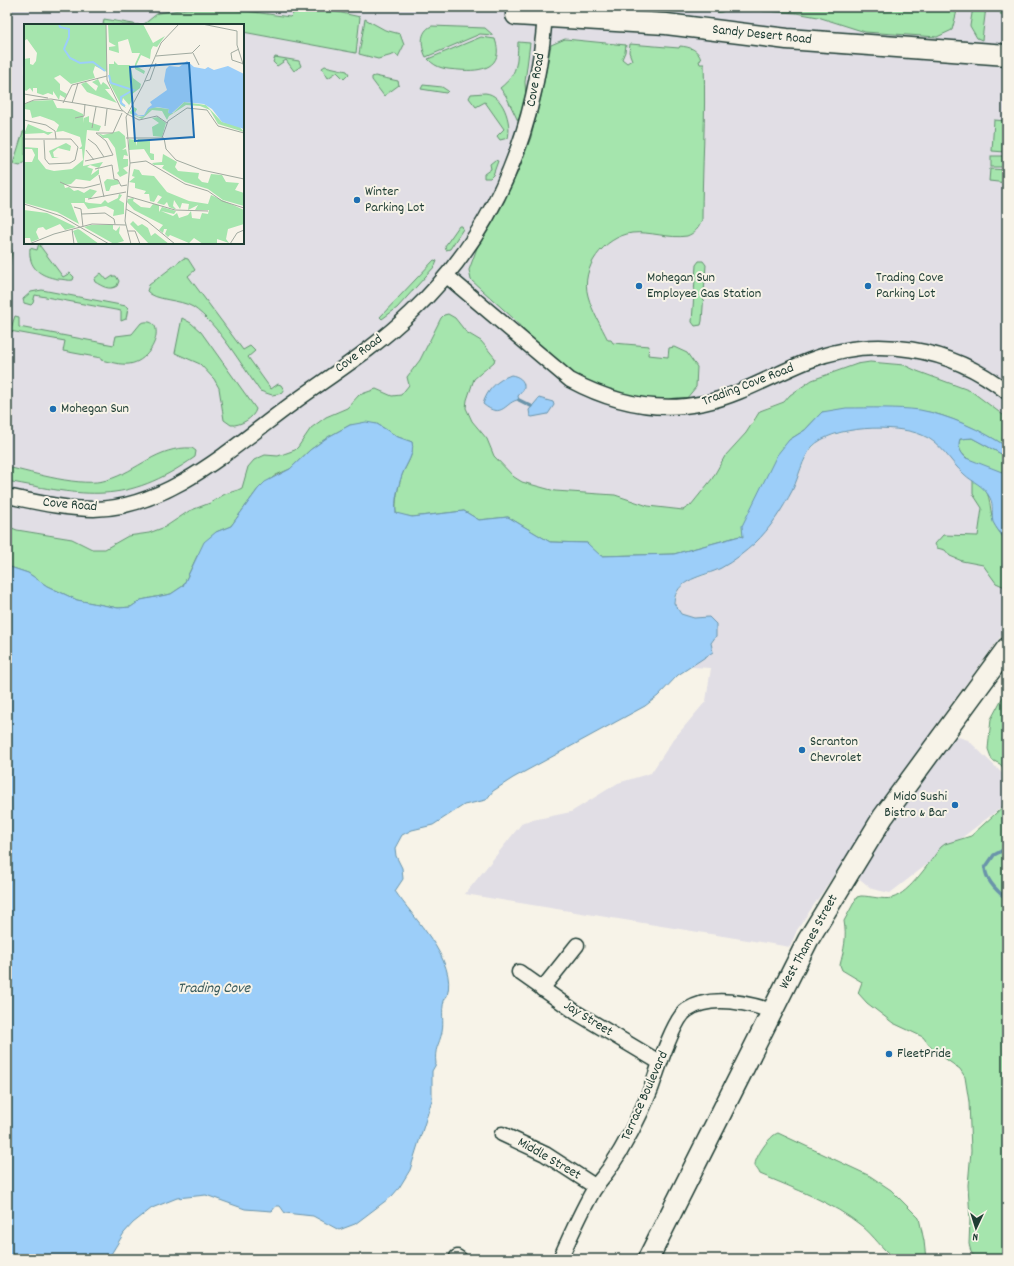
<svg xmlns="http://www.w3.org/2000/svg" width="1014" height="1266" viewBox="0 0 1014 1266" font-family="Dekko,sans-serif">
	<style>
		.built { fill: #e1dee5; fill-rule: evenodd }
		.green { fill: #a5e5ad; stroke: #629170 }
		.water { fill: #9ccef9; stroke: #6a94aa }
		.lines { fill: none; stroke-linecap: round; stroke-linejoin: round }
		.stream { stroke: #6a94aa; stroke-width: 3.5 }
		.minor-casing { stroke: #1f3d34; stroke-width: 17 }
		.secondary-casing { stroke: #1f3d34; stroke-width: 23 }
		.minor { stroke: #f7f3e8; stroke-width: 14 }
		.secondary { stroke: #f7f3e8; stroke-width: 20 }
		.poi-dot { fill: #1f6fb2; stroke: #f7f3e8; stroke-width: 1.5 }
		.labels { text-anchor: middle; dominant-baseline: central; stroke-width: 4; stroke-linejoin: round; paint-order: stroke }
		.street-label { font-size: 14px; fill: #1f3d34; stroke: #f7f3e8 }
		.poi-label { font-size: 14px; fill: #1f3d34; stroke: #f7f3e8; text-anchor: start }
		.water-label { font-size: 15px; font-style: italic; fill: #385a5b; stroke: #f7f3e8 }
		.inset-river { fill: none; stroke: #9ccef9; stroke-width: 2 }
		.inset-road { fill: none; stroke: #a1aaa0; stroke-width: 1 }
		.view { fill: #1f6fb2; fill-opacity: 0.15; stroke: #1f6fb2; stroke-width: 2 }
		.inset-edge { fill: none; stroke: #1f3d34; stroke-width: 2 }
	</style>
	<rect width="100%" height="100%" fill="#f7f3e8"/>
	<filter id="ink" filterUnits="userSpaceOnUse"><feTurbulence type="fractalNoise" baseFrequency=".025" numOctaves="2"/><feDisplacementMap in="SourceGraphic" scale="8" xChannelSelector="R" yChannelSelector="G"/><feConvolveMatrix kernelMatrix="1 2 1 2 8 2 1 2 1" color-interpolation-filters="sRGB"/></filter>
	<g filter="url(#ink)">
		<g class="built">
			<path d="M7,7H817L958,14V7H998L1001,15L1007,17V418L971,391L917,371L904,365L870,362L857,364L812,380L790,395L784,402L768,407L754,418L746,433L725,456L712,479L691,505L683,510L648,506L615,495L555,491L522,482L514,477L494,456L487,439L472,421L466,408L467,400L474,379L494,362L493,354L486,349L481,341L466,332L455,318H441L420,360L407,377L409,385L401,396H392L376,389L355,398L347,408L326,417L311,428L298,448L295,450L278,456L265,455L248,467L242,488L238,490L225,494L210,503L189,511L165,527L149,533L128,536L117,544L101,550L92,549L72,539L17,530L7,526ZM25,25H243V243H25Z"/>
			<polygon points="894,428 922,435 942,447 965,475 978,483 1005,539 1007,540 1007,628 933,729 968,740 1007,778 1007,803 890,893 872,889 861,880 838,869 797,930 790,947 465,894 523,822 571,812 618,783 651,773 673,740 706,701 711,668 691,667 701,659 716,636 709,617 694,618 681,614 674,603 678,590 687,581 709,574 781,510 792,490 808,453 821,439 856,429"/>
		</g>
		<g class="green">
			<polygon points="294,7 315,7 360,17 356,53 243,32 243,25 143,25 158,13 187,9 231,9 290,17 293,14"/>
			<path d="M711,7H727C723,15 715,13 711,7Z"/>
			<polygon points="757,7 958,7 952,30 937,37 865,32 818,17 796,13 763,11"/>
			<polygon points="973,7 986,7 982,40 977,38 970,26"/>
			<polygon points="998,7 1007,7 1007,17 1001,15"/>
			<polygon points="104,19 139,25 103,25"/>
			<polygon points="365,19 385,30 400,34 404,45 398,57 396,54 378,59 359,54"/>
			<path d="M432,26L485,28L493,35L480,34L426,57C421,47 419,31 432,26Z"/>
			<path d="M481,37L495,39C505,68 481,72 459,70C446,69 437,69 428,59Z"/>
			<path d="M565,39L626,45L625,52L622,59L627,63L632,60L629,52L630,44L679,48L680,46C690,47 698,49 701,60L699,61L700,64H704C706,116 702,168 702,220C699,228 695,233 687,236C669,239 650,231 632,233C604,237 580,268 588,296C592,311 601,326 608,340H611L613,343L649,346L648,355L668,357L669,348L674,347L687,353L697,367L696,387L686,399L673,401L630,397L600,388L571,374L535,343L513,318L471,280L469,270L477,248L518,172L531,137L541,96L551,45Z"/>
			<path d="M518,42L530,43L525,82L526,99L518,121L506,96L500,88C518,74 517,63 518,42Z"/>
			<polygon points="275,57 299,61 301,66 294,71 286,60 277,66 273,62"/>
			<polygon points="325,66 347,71 349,74 344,79 337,72 328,78 322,68"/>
			<polygon points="375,76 398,81 399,85 384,96 372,80 372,77"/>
			<polygon points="423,85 442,87 448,91 446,93 421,89"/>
			<path d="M485,93C503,94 512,123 508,138L500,140L497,136L504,129L485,102L476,107L469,98L471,94Z"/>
			<polygon points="994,120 1007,121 1007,151 1005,152 992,151"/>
			<polygon points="25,131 25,162 20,166 13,164 23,132"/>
			<rect x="991" y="156" width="16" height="11"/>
			<polygon points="495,160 498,161 493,175 490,178 484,178 484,174 491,169 490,164"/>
			<polygon points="990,169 1007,170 1007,183 989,181"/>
			<polygon points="459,226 462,226 463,229 450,249 446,250 445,246"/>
			<path d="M39,243H43L40,246L63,277L70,273L74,277L73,280C69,281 63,279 58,279C40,276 28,268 30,248L37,250Z"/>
			<polygon points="7,248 12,250 9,270 7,269"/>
			<path d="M184,258L188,259L195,270L188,276L243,350L250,346L255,351L248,357L271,389L278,384L281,385L284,390L283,393L272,395L260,391C242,366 218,324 193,307C180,299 155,301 147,291L149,285Z"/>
			<polygon points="434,260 437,261 435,266 397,308 382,319 380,317"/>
			<polygon points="699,261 703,261 706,265 702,321 701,325 695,326 692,322 696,265"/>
			<path d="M101,273L107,280L113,276H116L119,281L117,286C109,291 102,286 95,282L94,279Z"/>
			<polygon points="42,290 126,306 128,308 126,319 121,321 121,311 35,295 33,303 31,305 24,303 23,299 31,292"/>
			<path d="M448,314L455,318L466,332L481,341L495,358L494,362L474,379L467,400L466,408L472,421L487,439L494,456L514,477L522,482L555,491L615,495L648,506L683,510L691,505L712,479L725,456L746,433L760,411L784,402L790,395L812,380L857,364L870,362L904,365L917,371L971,391L1007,418V447C988,434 943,412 920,411C888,408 854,411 822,412L805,430L789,440L744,538L740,536L674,554L600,556L587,543L550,542L508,517L479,520L464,511L412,517L396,514C395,501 398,487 402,475C406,465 415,454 412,442L398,437L377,424L350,425L328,437L310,450L290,469L276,475L258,489L231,526L216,532L197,556L183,586L171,594L141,600L131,607L118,608L77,600L47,586L28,573L7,566V526L17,530L72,539L92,549H105L128,536L149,533L165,527L189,511L210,503L225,494L238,490L242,488L248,467L254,460L265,455L278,456L295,450L298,447L311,428L326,417L347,408L359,395L376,389L392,396L401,395L409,385L407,377L420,360L441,318L444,315Z"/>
			<path d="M15,316L19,317V327L114,345L116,336L132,334L141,323C168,314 156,361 129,364C120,365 110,362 101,360V358L63,351L65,341L10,331Z"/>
			<path d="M182,318L191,323L201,332L256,409C254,418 240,426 231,425L224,420L219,388L214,379L200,364L175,353Z"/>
			<path d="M972,438L1007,457V474C992,469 952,461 960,439Z"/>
			<path d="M192,448L196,451L195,457C125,506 86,496 7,481V467C34,473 82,488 107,480C138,471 157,446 192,448Z"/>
			<path d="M973,480C993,490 988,503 993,520C995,527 1001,534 1005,539L1007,540V588L996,583L983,565L962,561L950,556L945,550L937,548L935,544L943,535L978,536L982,508L973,494Z"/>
			<polygon points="1007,689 1007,772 1000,764 992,760 988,749 991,719"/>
			<path d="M1007,803V1259H976L971,1252L969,1244L970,1219L968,1185L971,1151L969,1102L965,1077L960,1069L933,1050L923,1037L893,1023L867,1003L858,993L862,982L842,970L840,965C844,949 847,938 844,921L857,897L861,896C871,896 883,900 892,898C910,893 930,861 941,847L945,844L971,836Z"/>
			<path d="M778,1133L870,1176L891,1190L919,1218L924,1241L926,1259H895C882,1249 874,1236 862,1226C832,1202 795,1189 760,1174C759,1171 756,1168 755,1166C754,1158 770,1135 778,1133Z"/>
		</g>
		<g class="water">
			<path d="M511,375C518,376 525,380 524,388C523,392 520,393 518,396L519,400C506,400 503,421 483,404C487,390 497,380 511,375Z"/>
			<polygon points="539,398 553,402 554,405 548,414 532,417 530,416 529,410"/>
			<path d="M846,408C871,408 895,407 920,410C948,415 984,431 1007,447V457L972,438L960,439C957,447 961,453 966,458L1007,474V540H1005C1001,534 996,528 993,522C991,514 994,505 990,498C983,484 973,483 964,474C949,461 942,443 922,435C896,424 832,425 812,447C802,459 799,477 792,491C783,508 770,529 755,543C745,552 734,561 721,568C704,577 675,578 674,603L681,614L694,618L709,617L716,624V636L711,643L713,652L678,675L658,696L645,706L513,778L493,791L486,800L464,805L433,825L412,830L402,835L395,848L396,856L402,868L403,879L395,891C413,918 458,960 447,996C446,997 444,1000 444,1001C441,1011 444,1022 442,1032C439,1046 434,1048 436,1064L432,1071V1100L410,1170L399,1188L392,1196L355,1224L339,1230L313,1216L285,1213L280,1206H276L272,1211L245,1209L206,1195L177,1198L152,1208L133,1223L124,1233L108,1259H7V566L28,573L47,586L77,600L118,608L131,607L141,600L171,594L183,586L204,542L216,532L231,526L258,489L265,482L290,469L310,450L328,437L350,425L366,422L377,424L398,437L412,442C415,454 406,464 402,475C398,487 394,501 396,513L412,517L464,511L479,520L508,517L550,542L587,543L601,556L674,554L740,536L743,537L742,526L777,455L789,440L805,430L822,412Z"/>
		</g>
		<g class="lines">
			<g class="stream">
				<polyline points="519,400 531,406"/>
				<path d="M1007,848L994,855L985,868C986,881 998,892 1007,899"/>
			</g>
			<g class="minor-casing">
				<g id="minor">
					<path d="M447,276L570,380C611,402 657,413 704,403C740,395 773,375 808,361C874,334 951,347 1007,392"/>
					<path d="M7,496C36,502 65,509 94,509C169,508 235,445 293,403C333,374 376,347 411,313C496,233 536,132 545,16"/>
					<polyline points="519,972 577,1013 659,1062"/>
					<polyline points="542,989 577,945"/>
					<polyline points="502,1134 545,1154 596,1187"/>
					<polyline points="457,1257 460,1259"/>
					<path d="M560,1259C571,1235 582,1209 596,1186C600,1180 605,1175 609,1169C626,1144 640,1116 651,1089C657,1072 673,1019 687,1010C711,994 748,1003 772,1011"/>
				</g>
			</g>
			<g class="secondary-casing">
				<g id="secondary">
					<polyline points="517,7 516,15 666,24 787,39 1007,55"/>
					<polyline points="648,1259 808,940 883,817 1007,648"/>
				</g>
			</g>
			<use href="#minor" class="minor"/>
			<use href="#secondary" class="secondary"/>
		</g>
	</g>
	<g class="poi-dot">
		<circle cx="357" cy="200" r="4"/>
		<circle cx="639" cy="286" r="4"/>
		<circle cx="868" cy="286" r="4"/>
		<circle cx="53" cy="409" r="4"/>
		<circle cx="802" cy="750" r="4"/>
		<circle cx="955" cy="805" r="4"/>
		<circle cx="889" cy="1054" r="4"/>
	</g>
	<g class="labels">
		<g class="street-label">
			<text transform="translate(762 35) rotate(6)">Sandy Desert Road</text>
			<text transform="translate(536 80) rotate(-80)">Cove Road</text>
			<text transform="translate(359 354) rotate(-36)">Cove Road</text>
			<text transform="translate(748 385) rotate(-21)">Trading Cove Road</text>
			<text transform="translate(70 505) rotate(5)">Cove Road</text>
			<text transform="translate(809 942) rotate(-61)">West Thames Street</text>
			<text transform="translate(588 1019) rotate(32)">Jay Street</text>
			<text transform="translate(645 1096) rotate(-66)">Terrace Boulevard</text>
			<text transform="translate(549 1159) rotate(30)">Middle Street</text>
		</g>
		<g class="poi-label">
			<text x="365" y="192">Winter<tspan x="365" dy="16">Parking Lot</tspan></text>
			<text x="647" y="278">Mohegan Sun<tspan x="647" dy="16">Employee Gas Station</tspan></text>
			<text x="876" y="278">Trading Cove<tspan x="876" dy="16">Parking Lot</tspan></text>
			<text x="61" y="409">Mohegan Sun</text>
			<text x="810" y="742">Scranton<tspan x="810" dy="16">Chevrolet</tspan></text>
			<text x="947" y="797" text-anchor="end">Mido Sushi<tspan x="947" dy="16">Bistro &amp; Bar</tspan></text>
			<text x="897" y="1054">FleetPride</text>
		</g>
		<g class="water-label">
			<text x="214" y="989">Trading Cove</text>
		</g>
	</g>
	<g transform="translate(24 24)">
		<rect width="220" height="220" fill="#f7f3e8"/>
		<path d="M0,0H82L83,48L71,42L69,48L71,54L47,60L36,51L30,54L36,60V66L43,70L41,74L36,71L35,76L29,67V71L24,69L19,71L13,69V64H9V68L6,64L2,67L0,65V35L6,34V40L9,41L12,37L13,29L3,15L0,17ZM84,0H119L129,19L141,12L133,23L129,22L127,26L126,35L117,31L112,42L121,47L120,50L111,45V40L116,29H108L104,15L94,18L95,29L85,26V23L92,22L85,18ZM90,37L94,41H106L109,54L117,60L116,64L107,71L109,75L104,83L105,81L99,74L98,78L102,84L97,81L85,58V40H90ZM74,55L77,61L79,58L83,61L86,65H81L93,79L63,68L57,60L62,58L72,67L74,62L68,58ZM29,76L33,84L48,85L59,90L60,99V94L65,92V98L77,102L75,107L63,106L59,142L79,138L75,144L66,141L63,143L69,145L67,151L75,145V150L66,157L52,155L47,160L40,161L41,164L45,163L50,167L54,166L60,169L66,165L73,167L67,174H61V178L65,179L77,180L81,176L84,179L94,174L95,170L98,171L95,176L100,179V190L89,192L90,186L82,182L64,185L60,179H47L55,200L33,188L0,179V138H8L11,131L8,125H1L0,123L14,124V135L22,145L30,147L48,145L59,136L58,125H55L58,122L56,113L39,107L32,108L35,101L30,97L16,92L8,94L6,86L0,85V80L8,77ZM160,78L182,81L198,98L214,101L220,108L194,100L186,86L176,82L162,81L145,92L143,96L138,87L128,86L118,95L105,89L110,83L113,85L111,89L109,86V90L115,93L120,92L124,85L129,83L145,85L144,89H149ZM134,93L142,99L138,113L129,112L128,103L135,99L128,94ZM4,100L23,108H29L24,111L20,109L0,110ZM95,107L101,112L102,123L98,126L102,125L104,132L100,131L99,135H104V142L99,144L104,149L96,153L93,149L95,147L91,124L84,114H79L74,109L79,111ZM105,115L112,116V122L114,115L126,116V129L130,130V136H127L120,125L105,126ZM42,119L47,122L46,127L34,124L29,128L30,133L35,134H28L25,127ZM139,130L153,138L151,143L154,147L175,149L174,154L178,158L184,159L187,150L198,151L202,158L215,159L211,166L220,169V182L199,176L184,165L161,158L138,144L140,141H130L128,139L138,138ZM110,145L115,146L118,151L130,152L143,168L165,177L184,180L187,171L220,186V200L204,205L202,215L205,219L193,215V220H179L170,214L165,219L146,211L144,213L141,210L143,205H140L139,209L135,206L139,201L110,186L103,178L104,175L110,174L109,177L117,183L126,184L129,180L135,181V188L138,183L152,187L150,190L137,187L149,192L153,189L155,194L164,191L167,187L168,194L176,195L178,189L184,190L185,186H171L174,181L164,186L165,180L158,179L156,185L150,176L149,182L152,185H150L145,183L143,178L140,181L133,179L138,173L134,171L130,178L126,177L125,170H120L122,167L111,164V159L105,158L111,153L108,152ZM83,155L94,156L95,160L87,162L85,167H82L80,158ZM0,186L23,189L52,203L41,206L36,200L22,206L19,203L14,204L12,208L15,215L7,218L6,214H0ZM109,197L114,202L118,200L124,204L127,212L131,209L145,220H125L106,200ZM67,201H89V205L92,207L96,202L95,209L100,217L90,220L60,203ZM54,205L56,206L75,220H54L49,207Z" fill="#a5e5ad"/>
		<path d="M163,37L170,43L181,45L184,43L190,46L204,42L220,50V105L198,98L188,85L180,80L160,78L147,90L144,89L145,85L133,83L125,85L120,92L109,91L108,85L114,91H120L124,84L128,81L126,78L143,66L140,57L142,45L145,42L155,43Z" fill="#9ccef9"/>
		<path class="inset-river" d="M35,0L36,3L45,5V13L40,25L46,34L56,39L69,38L81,47M85,51L87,59L109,66L97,73V79L101,82"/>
		<path class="inset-road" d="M82,0L83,56L97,85L103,90M178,0L213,7V21L220,43M215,25L207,29L208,36L220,40M169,29L175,41M132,32L168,29L176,21M121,57L126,56L132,39M0,70L24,74M39,79L48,61L83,52M48,79L54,59M0,80L10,76L27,75L99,87M103,90L115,96L133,92L143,99M51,94L60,92L61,80M0,96L22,101L31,107L32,115M81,102L83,85M68,104L72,83M102,114H140L142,125L152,136L178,146L220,155M138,114L144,97L163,84L183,86L194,102L220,109M0,115H47L54,123L51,136L46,139L25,140L21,135L20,116M64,115L72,121L80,133M62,126L70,136M61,137L89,131L82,117L72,109H89L98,89M106,139L122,137L161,160L184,167L198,177L220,184M71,145L88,141L90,155L94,156L97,162L103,161M75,151L80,173M36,158L47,163L60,164L76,160M103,172L151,186L184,187M64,175L102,168M0,180L37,192L85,220M50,183L57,185L59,203M102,185L123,197L151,220M58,190L81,189L90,195L91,200M48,205L50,220M104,207H111L116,220M5,220L30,210L68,200L102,201M107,220L101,197L106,139L102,93L119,61L137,19L155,0M206,220L213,209L220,206"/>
		<path class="view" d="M165,39L170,113L111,117L106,43Z"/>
		<rect width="220" height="220" class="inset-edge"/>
	</g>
	<rect width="1014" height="1266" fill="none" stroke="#f7f3e8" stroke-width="24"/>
	<rect x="12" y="12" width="990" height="1242" fill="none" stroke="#1f3d34" stroke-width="1.5" filter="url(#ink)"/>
	<g transform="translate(976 1228) rotate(184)" stroke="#f7f3e8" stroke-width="3" paint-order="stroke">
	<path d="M0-3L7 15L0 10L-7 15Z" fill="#1f3d34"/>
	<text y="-6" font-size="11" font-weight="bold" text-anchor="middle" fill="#1f3d34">N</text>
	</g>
</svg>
